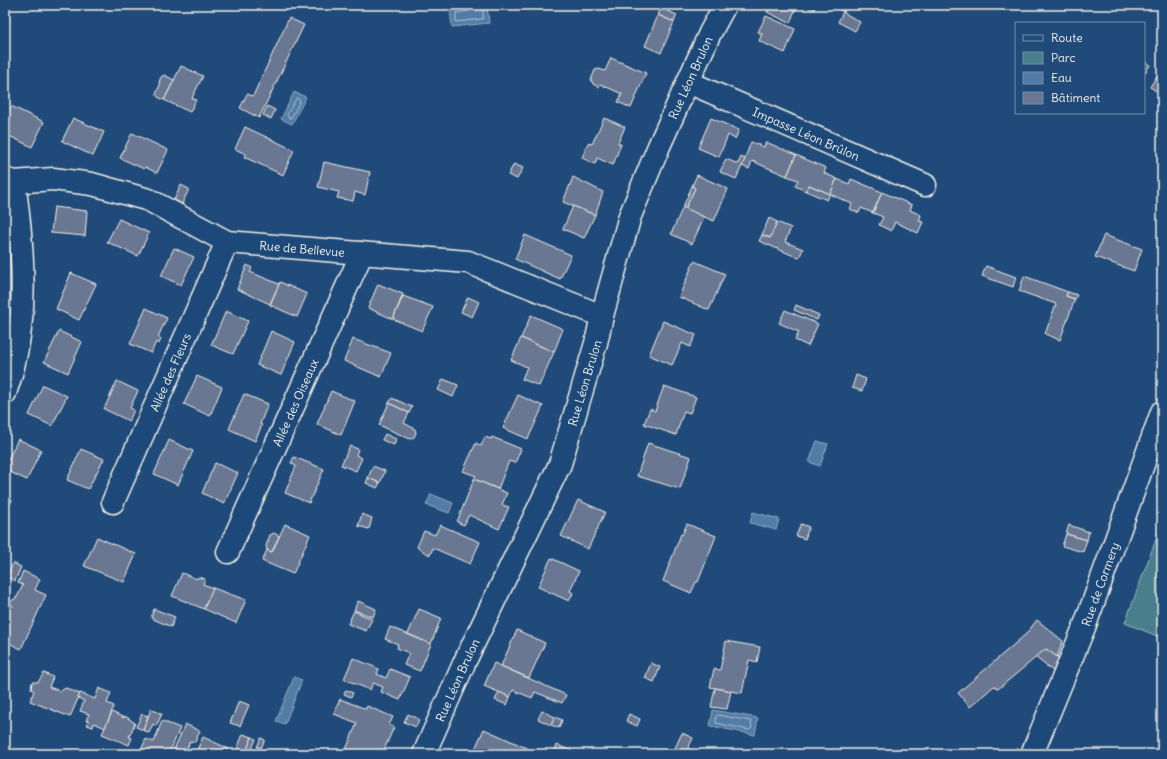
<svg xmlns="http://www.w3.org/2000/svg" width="1167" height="759" viewBox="0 0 1167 759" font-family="Delius,sans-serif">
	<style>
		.green { fill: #497e8c; stroke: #9eb8ba }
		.water { fill: #517ba6; stroke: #92aac0 }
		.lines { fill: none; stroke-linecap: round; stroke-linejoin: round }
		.shore { stroke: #b3c2ce; stroke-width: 1 }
		.building { fill: #6b7792; stroke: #f4f1e8 }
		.minor-casing { stroke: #f4f1e8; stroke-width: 25 }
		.major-casing { stroke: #f4f1e8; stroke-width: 25 }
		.minor { stroke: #1f4a7a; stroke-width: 22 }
		.major { stroke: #1f4a7a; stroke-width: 22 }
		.labels { text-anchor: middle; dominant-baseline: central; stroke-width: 3; stroke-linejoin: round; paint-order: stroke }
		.street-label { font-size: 12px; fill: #f4f1e8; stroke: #1f4a7a }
	</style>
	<rect width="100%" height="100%" fill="#1f4a7a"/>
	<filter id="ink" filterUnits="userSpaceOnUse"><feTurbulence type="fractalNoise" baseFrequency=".025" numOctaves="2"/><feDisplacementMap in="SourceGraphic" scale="8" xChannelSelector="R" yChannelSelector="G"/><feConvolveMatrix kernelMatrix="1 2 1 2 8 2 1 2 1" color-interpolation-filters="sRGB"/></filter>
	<g filter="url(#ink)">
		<polygon class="green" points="1162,523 1162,638 1125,623"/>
		<g class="water">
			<polygon points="487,5 489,23 452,27 450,9"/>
			<polygon points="294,92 306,97 292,124 281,119"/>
			<polygon points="817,441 828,444 820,466 809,462"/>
			<polygon points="431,494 453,503 449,513 426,505"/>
			<polygon points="753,512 779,519 776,530 750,523"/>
			<polygon points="294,677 302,680 285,724 276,721"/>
			<polygon points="713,710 758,718 755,735 710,726"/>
		</g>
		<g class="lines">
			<g class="shore">
				<polyline points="472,5 469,11 456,13 456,22 483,19 483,5"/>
				<polygon points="297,98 300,101 291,118 289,118 287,115"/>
				<polygon points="718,715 751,721 752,728 749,730 716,723 716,717"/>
			</g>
		</g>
		<g class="building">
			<polygon points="770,5 797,5 790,23 767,12"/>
			<polygon points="802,5 816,5 814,10"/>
			<polygon points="831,5 847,5 844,12"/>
			<polygon points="661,8 677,15 674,22 658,15"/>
			<polygon points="843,12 860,22 855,31 838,22"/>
			<polygon points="658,15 674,22 661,53 645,46"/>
			<polygon points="766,16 795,29 785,53 759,41 762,34 758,32"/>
			<polygon points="289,18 304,25 259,118 240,108 247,94 253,96"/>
			<polygon points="611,58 646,73 631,108 618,102 622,94 600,84 599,87 593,84 591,80 595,70 599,69 605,71"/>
			<polygon points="1144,61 1150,65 1144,74"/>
			<polygon points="181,66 203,76 192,98 196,100 190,112 164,100"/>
			<polygon points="1160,71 1162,72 1162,95 1150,87"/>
			<polygon points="164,75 174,80 164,100 158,97 156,94 160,85 159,82 161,77"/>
			<polygon points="11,106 44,122 32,147 5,134 5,118"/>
			<polygon points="267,106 275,110 271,119 263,115"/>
			<polygon points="73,118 104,132 93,156 62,141"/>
			<polygon points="604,118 625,127 618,143 621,144 613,165 597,158 595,164 582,158 588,143 592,144"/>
			<polygon points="711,118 739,130 735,139 728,135 719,157 698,148"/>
			<polygon points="245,127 294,150 283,175 244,157 246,154 235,149"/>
			<polygon points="132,133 168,150 157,173 145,167 144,169 120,158"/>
			<polygon points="751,142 764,147 766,142 796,155 787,176 752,161 749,169 742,166"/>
			<polygon points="796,155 826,168 824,173 837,179 830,194 809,185 806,191 795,186 798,180 787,176"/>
			<polygon points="741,157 745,159 736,179 720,172 726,159 738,164"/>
			<polygon points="324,162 370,172 365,195 355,192 353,201 337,198 339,192 318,187"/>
			<polygon points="514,164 523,168 517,179 508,175"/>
			<polygon points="697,175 728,189 714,221 685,209 695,188 692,186"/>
			<polygon points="573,177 603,192 595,215 563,202"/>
			<polygon points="837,179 849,184 851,179 882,192 873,213 861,208 859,213 850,209 852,204 830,194"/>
			<polygon points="181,185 189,189 182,204 174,200"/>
			<polygon points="809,185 830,194 827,200 806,191"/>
			<polygon points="692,186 695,188 685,209 683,207"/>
			<polygon points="882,192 912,205 910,210 921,215 919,221 923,222 918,233 895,222 891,231 879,225 883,217 873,213"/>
			<polygon points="573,206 595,215 584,238 563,229"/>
			<polygon points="54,207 87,211 85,236 51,233"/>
			<polygon points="683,207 704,217 692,244 671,234"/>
			<polygon points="769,218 777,222 770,238 762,235"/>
			<polygon points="119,219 149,233 138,256 107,242"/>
			<polygon points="777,222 791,228 785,242 803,249 799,258 759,241 762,235 770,238"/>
			<polygon points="525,235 571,255 560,279 515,259"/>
			<polygon points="1104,235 1142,249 1134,271 1095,257"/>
			<polygon points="174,248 194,257 181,285 161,276"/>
			<polygon points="694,261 725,274 709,310 679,297"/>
			<polygon points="247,265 252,268 250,272 279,284 270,304 237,289"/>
			<polygon points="986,266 1016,277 1013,287 982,276"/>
			<polygon points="71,273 96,284 79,320 56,309"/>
			<polygon points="1024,276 1068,292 1066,296 1075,299 1060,340 1045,334 1056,304 1019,291"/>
			<polygon points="280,282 307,294 297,317 270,305"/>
			<polygon points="378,284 403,294 393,319 368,308"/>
			<polygon points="1068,292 1077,295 1075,299 1066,296"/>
			<polygon points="403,296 433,307 422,331 393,319"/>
			<polygon points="468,297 479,302 472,317 461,312"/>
			<polygon points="796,305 819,315 817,320 794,310"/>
			<polygon points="146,308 167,318 158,337 161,339 159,344 156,342 151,353 130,344"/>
			<polygon points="785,310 818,324 808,346 795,340 799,332 779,323"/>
			<polygon points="226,311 248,321 233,354 211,345"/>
			<polygon points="531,315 563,329 554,352 521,338"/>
			<polygon points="663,321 696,335 690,347 682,343 672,365 649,355"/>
			<polygon points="59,331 82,342 68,373 44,362"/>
			<polygon points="271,331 295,342 281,375 257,365"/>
			<polygon points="521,338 554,352 539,386 522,379 527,367 511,360"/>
			<polygon points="353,339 391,353 381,377 344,361"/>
			<polygon points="856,375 866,379 862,391 852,388"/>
			<polygon points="197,376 222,387 210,416 184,404"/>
			<polygon points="443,379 458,385 453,397 438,390"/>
			<polygon points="117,381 138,391 130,408 134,410 129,421 104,409"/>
			<polygon points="43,385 67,396 52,426 29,415"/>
			<polygon points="664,386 696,397 690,413 684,411 676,435 644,424 650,409 655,411"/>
			<polygon points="331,391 355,401 341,435 317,424"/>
			<polygon points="244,394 268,404 260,424 262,425 255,441 229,429"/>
			<polygon points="518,395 543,406 528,439 503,428"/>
			<polygon points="392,398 412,407 409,413 389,403"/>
			<polygon points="389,403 409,413 404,423 415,429 416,433 414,437 410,439 379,425"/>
			<polygon points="385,434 396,439 394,445 382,440"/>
			<polygon points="485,437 491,439 492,437 521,449 515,463 509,461 498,489 474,479 476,476 463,471 476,443 481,446"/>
			<polygon points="18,439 41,450 27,480 5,470 5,466"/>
			<polygon points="169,440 193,451 178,485 154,474"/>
			<polygon points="648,443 691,457 680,489 637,476"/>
			<polygon points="350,446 358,449 356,455 362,458 356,471 341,465"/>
			<polygon points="81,449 104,459 88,489 67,480"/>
			<polygon points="294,457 324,469 309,503 285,493 296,466 291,463"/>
			<polygon points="215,463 238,473 224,504 202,493"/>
			<polygon points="373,466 385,471 380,483 368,478"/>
			<polygon points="368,478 380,483 377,488 366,483"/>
			<polygon points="474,479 507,493 502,505 509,507 499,529 469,515 464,525 457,522"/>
			<polygon points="5,497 12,500 5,516"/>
			<polygon points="578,500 605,512 588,549 561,536"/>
			<polygon points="362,514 372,518 369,529 358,526"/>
			<polygon points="285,524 310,535 293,574 262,561 267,550 272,552"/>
			<polygon points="687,524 716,536 698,582 696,582 691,593 663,581 681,534 682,535"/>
			<polygon points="801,524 809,527 805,539 796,536"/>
			<polygon points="440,525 480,542 470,564 433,548 430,555 419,549 417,547 424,531 435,535"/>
			<polygon points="1069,525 1089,532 1087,540 1066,534"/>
			<polygon points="274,533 279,536 272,552 267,550 266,546 270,535"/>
			<polygon points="1066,534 1087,540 1083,552 1062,546"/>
			<polygon points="97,537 136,554 124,582 84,566"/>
			<polygon points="551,558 579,571 570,591 573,593 569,601 538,587"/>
			<polygon points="13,563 21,567 15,581 7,577"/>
			<polygon points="23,571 40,579 35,590 46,595 21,649 5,641 5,624 9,615 6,611 13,606 10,602 17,597 23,585 18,583"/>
			<polygon points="182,573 197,579 198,577 205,579 203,584 213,588 204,609 172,596"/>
			<polygon points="213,588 246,600 236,623 204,609"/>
			<polygon points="358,601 376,609 373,617 354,610"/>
			<polygon points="154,609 175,617 171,627 151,618"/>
			<polygon points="419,609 441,618 431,644 408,634"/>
			<polygon points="354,611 372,619 366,631 348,624"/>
			<polygon points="1037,620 1063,641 1057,657 1046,649 998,689 994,686 970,707 958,693 1026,634"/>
			<polygon points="390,627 431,644 420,671 404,665 409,653 397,648 398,644 385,639"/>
			<polygon points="517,630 545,643 529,678 501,666"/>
			<polygon points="726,641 760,647 757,662 749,660 742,693 710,687 714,669 720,670"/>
			<polygon points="1046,649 1060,659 1054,672 1035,657"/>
			<polygon points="353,658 379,669 377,674 386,678 390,669 410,677 400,700 381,692 383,687 373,683 370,690 344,679"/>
			<polygon points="494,663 566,695 562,703 535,692 532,698 513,690 510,697 484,686"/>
			<polygon points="651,663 660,667 654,682 645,678"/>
			<polygon points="44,673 53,677 49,687 60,691 66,688 80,694 70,717 30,701 34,691 31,689 32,682 38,682"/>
			<polygon points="99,688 111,693 107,703 114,706 105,728 94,723 93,727 87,725 89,721 86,720 89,714 80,711 84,701 78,698 80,693 95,699"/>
			<polygon points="715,688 731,691 727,709 711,707"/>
			<polygon points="346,690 353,693 351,697 344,694"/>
			<polygon points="499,692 510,697 507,705 495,700"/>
			<polygon points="340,699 366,709 367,706 393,717 389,725 394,727 383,752 382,751 381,754 344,754 357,723 334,714"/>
			<polygon points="239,701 249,705 240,726 230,723"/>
			<polygon points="151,709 162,714 156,726 153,724 149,733 143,730"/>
			<polygon points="542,711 555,717 551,725 538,719"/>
			<polygon points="112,712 124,718 125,716 135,723 129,737 132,738 129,745 102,734"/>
			<polygon points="142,714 148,716 143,730 136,727"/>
			<polygon points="408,714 419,719 416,727 404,722"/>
			<polygon points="629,714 640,719 637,726 626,721"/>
			<polygon points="555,717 562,720 559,728 551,725"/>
			<polygon points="162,721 180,728 169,754 149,754 141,750 146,739 154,742"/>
			<polygon points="185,724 200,731 195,742 190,741 185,754 172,754"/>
			<polygon points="484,729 529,749 526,754 480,754 474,751"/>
			<polygon points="682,733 693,738 686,753 675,748"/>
			<polygon points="243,734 252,737 246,752 237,749"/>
			<polygon points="203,737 229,749 227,754 195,754"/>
			<polygon points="252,737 256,739 250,754 246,752"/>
			<polygon points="261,738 265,740 261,748 257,747"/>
			<polygon points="557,745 574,752 573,754 553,754"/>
		</g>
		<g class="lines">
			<g class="minor-casing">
				<g id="minor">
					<path id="s1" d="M688,82L925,185"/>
					<path id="s2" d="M5,179L14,182L53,179L92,184L149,200L227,242L468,262L602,316"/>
					<path d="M5,393C30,324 24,253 14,182"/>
					<path id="s3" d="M113,502L227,242"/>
					<path id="s4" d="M228,552L362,253"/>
					<path id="s5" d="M424,754L466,659L560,464L596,343L602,316L630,216L659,146L710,33L725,5"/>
				</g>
			</g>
			<g class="major-casing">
				<g id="major">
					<path id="s6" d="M1032,754L1085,625L1162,412"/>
				</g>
			</g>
			<use href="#minor" class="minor"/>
			<use href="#major" class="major"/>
		</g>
	</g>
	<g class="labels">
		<g class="street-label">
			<text stroke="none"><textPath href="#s5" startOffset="729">Rue Léon Brulon</textPath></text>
			<text stroke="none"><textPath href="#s1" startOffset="129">Impasse Léon Brûlon</textPath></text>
			<text stroke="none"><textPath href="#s2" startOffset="311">Rue de Bellevue</textPath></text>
			<text stroke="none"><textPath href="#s3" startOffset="142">Allée des Fleurs</textPath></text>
			<text stroke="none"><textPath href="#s5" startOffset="405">Rue Léon Brulon</textPath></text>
			<text stroke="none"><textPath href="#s4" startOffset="164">Allée des Oiseaux</textPath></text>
			<text stroke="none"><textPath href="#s6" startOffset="183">Rue de Cormery</textPath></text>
			<text stroke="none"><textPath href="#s5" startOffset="81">Rue Léon Brulon</textPath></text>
		</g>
	</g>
	<rect width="1167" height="759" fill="none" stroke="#1f4a7a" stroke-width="20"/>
	<rect x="10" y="10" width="1147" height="739" fill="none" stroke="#f4f1e8" stroke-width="1.5" filter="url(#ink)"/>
	<rect x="1015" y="22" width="130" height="92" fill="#1f4a7a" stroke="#748da6"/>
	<rect x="1023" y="35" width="20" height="6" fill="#1f4a7a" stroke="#748da6"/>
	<text x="1051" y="42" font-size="12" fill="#f4f1e8">Route</text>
	<rect x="1023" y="52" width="20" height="12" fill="#497e8c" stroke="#748da6"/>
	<text x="1051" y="62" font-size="12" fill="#f4f1e8">Parc</text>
	<rect x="1023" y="72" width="20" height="12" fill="#517ba6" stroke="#748da6"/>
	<text x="1051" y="82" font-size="12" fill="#f4f1e8">Eau</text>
	<rect x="1023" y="92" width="20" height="12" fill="#6b7792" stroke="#748da6"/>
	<text x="1051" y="102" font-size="12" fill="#f4f1e8">Bâtiment</text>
</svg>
